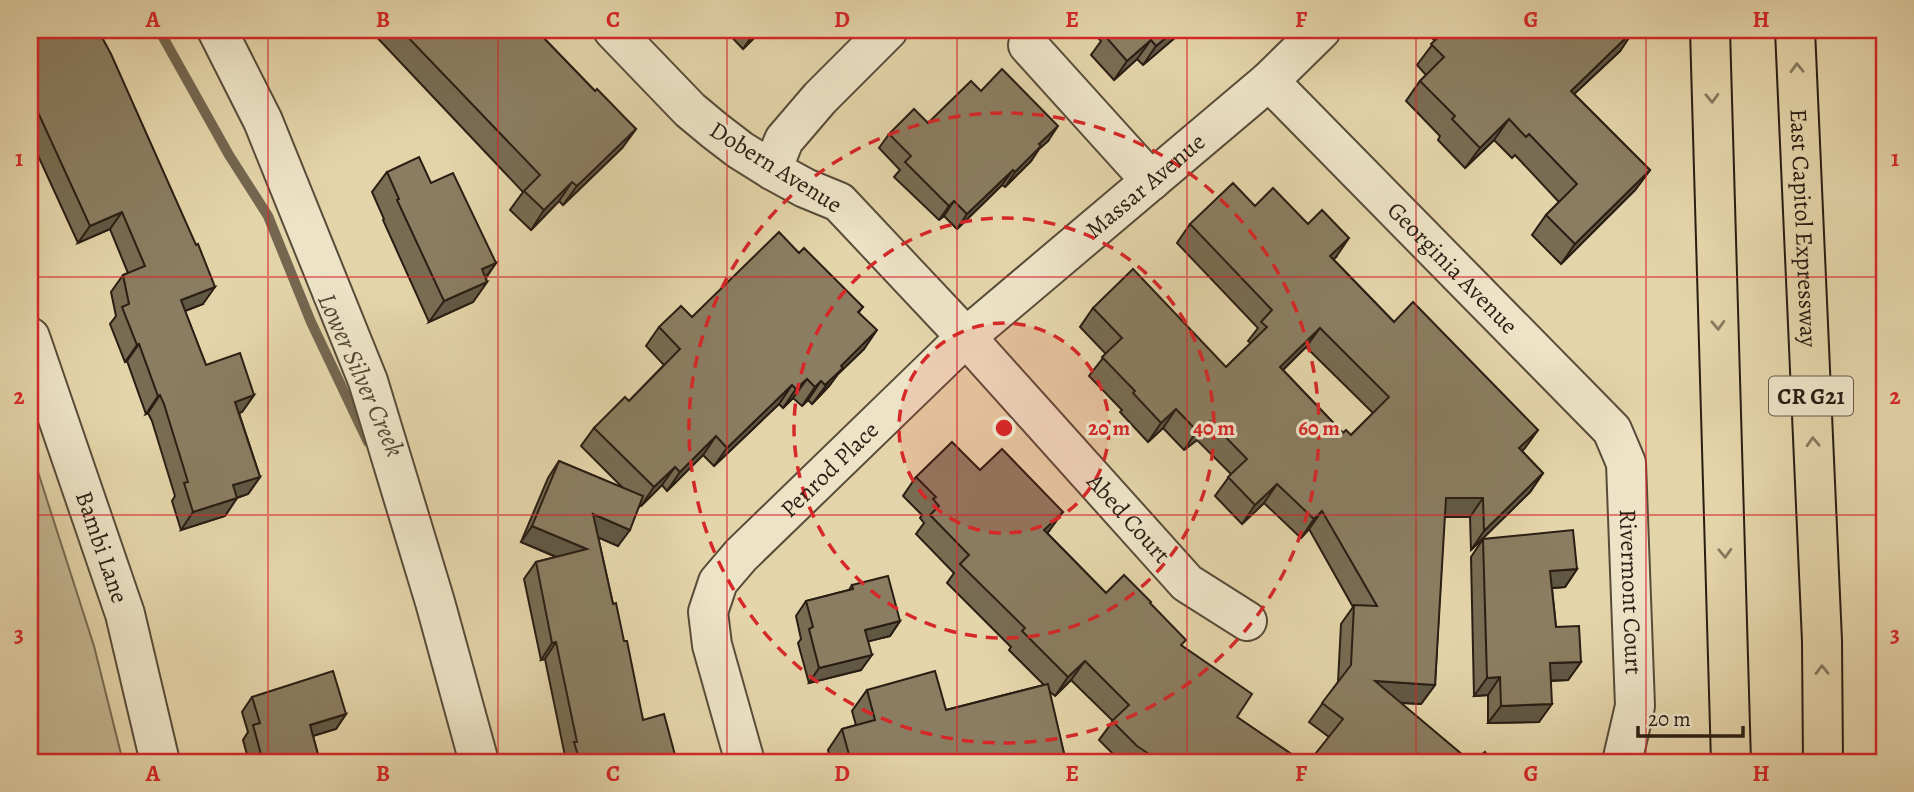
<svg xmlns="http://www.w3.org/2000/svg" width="1914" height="792" viewBox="0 0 1914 792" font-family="Alegreya,serif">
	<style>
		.green { fill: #c4b590; stroke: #776a52; stroke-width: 2 }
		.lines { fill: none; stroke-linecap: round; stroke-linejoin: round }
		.stream { stroke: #74664f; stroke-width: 10 }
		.minor-casing { stroke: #584c39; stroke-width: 42 }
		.highway-casing { stroke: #2a1e14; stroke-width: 42 }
		.minor { stroke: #ede3c7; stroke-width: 38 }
		.highway { stroke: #e4d4a9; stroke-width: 38 }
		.wall { fill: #786c53; stroke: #2a1e14; stroke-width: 2; fill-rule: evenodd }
		.shaded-wall { fill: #615844; stroke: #2a1e14; stroke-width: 2 }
		.building { fill: #8b7d61; stroke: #2a1e14; stroke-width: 2; fill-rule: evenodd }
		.oneway { stroke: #87795e }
		.grid { fill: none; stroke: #d62828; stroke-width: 2; stroke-opacity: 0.55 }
		.ring { fill: none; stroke: #d62828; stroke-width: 3.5; stroke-dasharray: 12 9 }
		.labels { text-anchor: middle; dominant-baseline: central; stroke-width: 6; stroke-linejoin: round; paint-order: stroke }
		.shield { fill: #ede3c7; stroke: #64594a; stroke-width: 2 }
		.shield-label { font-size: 23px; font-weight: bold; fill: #2a1e14 }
		.street-label { font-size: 24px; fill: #2a1e14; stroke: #ede3c7 }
		.water-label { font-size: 26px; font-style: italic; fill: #554836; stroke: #ede3c7 }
		.centre { fill: #d62828; stroke: #ede3c7; stroke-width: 3.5 }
		.ring-label { font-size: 21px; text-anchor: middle; font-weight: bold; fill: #d62828; stroke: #ede3c7; stroke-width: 6; stroke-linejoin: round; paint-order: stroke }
		.neatline { fill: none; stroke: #d62828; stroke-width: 2.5 }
		.grid-label { font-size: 23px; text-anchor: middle; font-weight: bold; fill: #d62828 }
	</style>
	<rect width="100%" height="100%" fill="#e4d4a9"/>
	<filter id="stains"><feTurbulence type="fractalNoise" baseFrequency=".00286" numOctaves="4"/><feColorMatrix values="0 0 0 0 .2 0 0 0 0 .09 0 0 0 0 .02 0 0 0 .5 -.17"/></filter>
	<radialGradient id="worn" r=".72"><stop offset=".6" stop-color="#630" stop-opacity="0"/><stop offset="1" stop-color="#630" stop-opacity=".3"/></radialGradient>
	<polygon class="green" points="30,447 94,646 123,762 30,762"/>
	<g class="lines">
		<polyline class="stream" points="159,30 229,155 268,216 311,322 368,442"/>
		<g class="minor-casing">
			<g id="minor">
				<polyline points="217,30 263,121 368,381 435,602 479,762"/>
				<path id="s1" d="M613,30L690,110L714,130L740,150L772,170L805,188L839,202L966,337L1187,583L1247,621"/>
				<polyline points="1028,45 1151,181"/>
				<path id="s2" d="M1269,81L1612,430L1626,463L1635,706L1622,762"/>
				<polyline points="772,170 784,140 820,98 888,30"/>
				<path id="s3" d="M30,337L125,614L160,762"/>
				<path id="s4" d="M745,762L712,645L708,612L718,582L741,555L966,337L1269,81L1321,30"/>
			</g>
		</g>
		<g class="highway-casing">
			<g id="highway">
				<polyline points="1710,30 1731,762"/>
				<path id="s5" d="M1795,30L1822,641L1823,762"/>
			</g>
		</g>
		<use href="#minor" class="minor"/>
		<use href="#highway" class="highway"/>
	</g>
	<g class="wall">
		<polygon points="30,30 203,304 185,311 206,365 254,395 242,412 239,413 260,477 248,494 237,498 225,516 181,530 172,501 175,496 152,421 148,413 146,414 127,361 125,362 110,324 116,316 111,292 123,275 128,273 110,229 78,243 30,138"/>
		<polygon points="370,30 536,30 595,91 636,129 622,148 563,205 559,201 531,230 510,210 523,192"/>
		<polygon points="725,30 762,30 743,49"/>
		<polygon points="766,30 782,30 774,38"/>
		<polygon points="1091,30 1184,30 1143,65 1137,59 1114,80 1091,55 1101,41"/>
		<polygon points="1436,30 1634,30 1620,51 1574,94 1650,170 1635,190 1561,264 1532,235 1546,215 1559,202 1515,155 1512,158 1494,140 1465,168 1438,140 1440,136 1406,101 1420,81 1426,75 1417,65 1435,41 1431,37"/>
		<polygon points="928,123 1048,141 1039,149 1031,161 1005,187 1002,185 957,229 944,216 939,220 894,177 900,170 879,148 889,134"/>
		<polygon points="387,172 431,183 496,263 486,278 487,282 473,302 429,322 383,220 384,219 372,192"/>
		<path d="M1255,206L1336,257L1333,259L1394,322L1538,430L1522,451L1543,473L1530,492L1471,550L1470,517H1444L1435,685L1421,704L1400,703L1471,762H1492H1309L1329,737L1309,722L1338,682L1341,624L1353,607L1309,529L1301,538L1264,503L1242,524L1215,496L1231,474L1197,440L1184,450L1163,428L1148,442L1120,412L1122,410L1089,376L1106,354L1080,327L1093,308L1226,367L1251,343L1248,341L1258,328L1177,243L1190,224ZM1306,347L1373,413L1351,435L1343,433L1283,370Z"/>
		<polygon points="799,253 863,307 859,312 864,349 838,374 829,386 812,404 808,400 802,406 793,398 783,408 779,404 714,466 703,455 667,491 662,485 641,506 640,505 618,546 598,537 613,604 643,720 670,762 564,762 563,759 565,756 545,659 541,660 524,579 536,562 556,557 521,542 548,478 559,461 623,488 581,446 594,428 629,401 664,365 646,346 659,327 692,317"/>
		<polygon points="980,470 1049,531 1047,533 1106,593 1150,604 1237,717 1303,762 1121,762 1099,740 1113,721 1071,680 1055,696 1049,691 1066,762 831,762 828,750 842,729 856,725 852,711 867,690 946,710 1044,685 1009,650 1011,647 947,583 954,573 916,534 924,523 920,518 922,515 903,496 916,477"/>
		<polygon points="1483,539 1577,569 1565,587 1552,588 1556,627 1581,662 1568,680 1551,681 1539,722 1488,723 1488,695 1474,696 1471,557"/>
		<polygon points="852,585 900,621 890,636 868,641 861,670 809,683 798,643 801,639 796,616 806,601 849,590"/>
		<polygon points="252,697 346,714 336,729 313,736 320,762 249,762 243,740 248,732 242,712"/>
	</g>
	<g class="shaded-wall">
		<polygon points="756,30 762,30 743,49"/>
		<polygon points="1175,30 1184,30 1143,65 1156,46"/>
		<polygon points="1634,30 1620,51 1556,111 1571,91"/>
		<polygon points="1151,40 1137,59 1114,80 1127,61"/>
		<polygon points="1509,119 1494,140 1465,168 1480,148"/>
		<polygon points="1058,126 1048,141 1039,149 1031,161 1005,187 1015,172 1039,144"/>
		<polygon points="636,129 622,148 563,205 577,186"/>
		<polygon points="1013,170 1002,185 957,229 967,214"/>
		<polygon points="1650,170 1635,190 1561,264 1575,244"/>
		<polygon points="572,182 559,201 531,230 544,210"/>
		<polygon points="954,201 944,216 939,220 949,206"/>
		<polygon points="122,212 110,229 78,243 90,226"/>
		<polygon points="1349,238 1336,257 1317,275 1330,256"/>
		<polygon points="496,263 481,283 482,269"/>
		<polygon points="487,282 473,302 429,322 444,301"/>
		<polygon points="215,287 203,304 169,317 181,300"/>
		<polygon points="1320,328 1306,347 1266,386 1280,367"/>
		<polygon points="877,330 864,349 838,374 829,386 812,404 841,366"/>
		<polygon points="139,344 127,361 125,362 137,345"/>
		<polygon points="807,379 793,398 783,408 796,389"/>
		<polygon points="821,381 808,400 802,406 815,387"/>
		<polygon points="792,385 779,404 714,466 727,448"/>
		<polygon points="160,395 148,413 146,414 158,396"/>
		<polygon points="254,395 242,412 223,419 235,402"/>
		<polygon points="1176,409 1163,428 1148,442 1161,423"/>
		<polygon points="1210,421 1197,440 1184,450 1197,431"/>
		<polygon points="1538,430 1525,448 1505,467 1519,448"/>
		<polygon points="716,436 703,455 667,491 680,472"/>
		<polygon points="675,467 662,485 641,506 654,487"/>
		<polygon points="1543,473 1530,492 1471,550 1484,531"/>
		<polygon points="260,477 248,494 221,503 233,485"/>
		<polygon points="1277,484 1264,503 1242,524 1255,505"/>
		<polygon points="237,498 225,516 181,530 193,512"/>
		<polygon points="1446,498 1483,498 1470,517 1432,517"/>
		<polygon points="1322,511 1309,529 1301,538 1314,519"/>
		<polygon points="1063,512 1049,531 1031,549 1044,530"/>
		<polygon points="593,514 630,530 618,546 581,530"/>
		<polygon points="532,526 587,549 576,565 521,542"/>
		<polygon points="1577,569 1565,587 1538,589 1550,571"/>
		<polygon points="900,621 890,636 855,645 865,630"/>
		<polygon points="556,642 545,659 541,660 552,643"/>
		<polygon points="872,655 861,670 809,683 819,668"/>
		<polygon points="1085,661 1071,680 1055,696 1068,677"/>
		<polygon points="1581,662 1568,680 1538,681 1550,663"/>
		<polygon points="1500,677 1488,695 1474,696 1487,678"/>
		<polygon points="1375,681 1435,685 1421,704 1362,700"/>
		<polygon points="1552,704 1539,722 1488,723 1501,706"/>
		<polygon points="346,714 336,729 299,740 310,725"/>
		<polygon points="675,755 670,762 663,762 667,757"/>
	</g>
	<g class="building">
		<polygon points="30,30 98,30 111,54 196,245 198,244 215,287 181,300 206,365 240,353 254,395 235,402 260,477 233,485 237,498 193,512 184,483 188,482 164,404 160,395 158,396 139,344 137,345 122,307 129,304 123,275 145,266 122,212 90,226 31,97 30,98"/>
		<polygon points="401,30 536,30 595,91 597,89 636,129 577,186 572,182 544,210 524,191 540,175"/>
		<polygon points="1111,30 1175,30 1156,46 1151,40 1127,61 1105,36"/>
		<polygon points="1446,30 1634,30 1571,91 1650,170 1575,244 1546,215 1577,184 1529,134 1526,137 1509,119 1480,148 1452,119 1455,116 1420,81 1444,57 1431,44"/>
		<polygon points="1002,69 1058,126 1039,144 1041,146 1015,172 1013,170 967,214 954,201 949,206 905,162 911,156 889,134 914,109 928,123 971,81 981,91"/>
		<polygon points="419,157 431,183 453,173 496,263 482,269 487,282 444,301 397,200 399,199 387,172"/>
		<path d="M1233,183L1255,206L1273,188L1308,224L1322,210L1349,238L1330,256L1394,322L1413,302L1538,430L1519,448L1543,473L1484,531L1483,498H1446L1435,685L1375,681L1471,762L1485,752L1492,762H1422L1417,754L1411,762H1309L1343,719L1322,703L1351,665L1354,605L1377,606L1322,511L1314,519L1277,484L1255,505L1228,477L1247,459L1210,421L1197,431L1176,409L1161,423L1133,393L1135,391L1102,357L1122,338L1093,308L1133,269L1226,367L1267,327L1261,322L1272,310L1190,224ZM1320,328L1389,397L1351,435L1346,430L1343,433L1280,367Z"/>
		<polygon points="779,232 799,253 804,248 863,307 858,312 877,330 841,366 843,368 825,385 821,381 815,387 807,379 796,389 792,385 727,448 716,436 680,472 675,467 654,487 594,428 625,397 629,401 680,349 659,327 681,306 692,317"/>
		<polygon points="952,442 980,470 1002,449 1063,512 1044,530 1106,593 1124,575 1151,602 1150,603 1186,640 1181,645 1252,694 1237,717 1303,762 1161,762 1137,746 1112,721 1129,705 1085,661 1068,677 1022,631 1025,628 960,564 969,555 930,515 939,506 933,499 936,497 916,477"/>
		<polygon points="559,461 643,496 630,530 593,514 613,604 616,603 624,641 627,641 643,720 664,714 675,755 667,757 668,762 580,762 574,742 577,742 556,642 552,643 536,562 587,549 532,526"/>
		<polygon points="1573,530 1577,569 1550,571 1556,627 1579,626 1581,662 1550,663 1552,704 1501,706 1500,677 1487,678 1483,539"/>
		<polygon points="888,576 900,621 865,630 872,655 819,668 809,629 813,627 806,601 853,589 852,585"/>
		<polygon points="333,671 346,714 310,725 320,762 263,762 253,725 260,723 252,697"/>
		<polygon points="935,671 946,710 1048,684 1066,762 851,762 842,729 875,720 867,690"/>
	</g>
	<defs><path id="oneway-chevron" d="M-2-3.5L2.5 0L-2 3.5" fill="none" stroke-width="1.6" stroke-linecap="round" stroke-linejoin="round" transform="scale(1.75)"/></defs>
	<g class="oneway">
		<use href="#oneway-chevron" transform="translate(1797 68) rotate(-92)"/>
		<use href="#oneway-chevron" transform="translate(1712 98) rotate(88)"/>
		<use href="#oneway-chevron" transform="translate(1718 325) rotate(88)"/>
		<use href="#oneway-chevron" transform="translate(1813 442) rotate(-92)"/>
		<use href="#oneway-chevron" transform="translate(1725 553) rotate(88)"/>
		<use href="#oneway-chevron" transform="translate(1822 670) rotate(-91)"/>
	</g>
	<path class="grid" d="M268,30V762M498,30V762M727,30V762M957,30V762M1187,30V762M1416,30V762M1646,30V762M30,277H1884M30,515H1884"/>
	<circle cx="1004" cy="428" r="105" fill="#d62828" fill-opacity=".12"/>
	<g class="ring">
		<circle cx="1004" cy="428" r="105"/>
		<circle cx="1004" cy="428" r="210"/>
		<circle cx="1004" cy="428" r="315"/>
	</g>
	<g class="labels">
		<rect class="shield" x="1769" y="376.5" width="84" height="39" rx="5"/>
		<g class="shield-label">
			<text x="1811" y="396">CR G21</text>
		</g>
		<g class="street-label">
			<text transform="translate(776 167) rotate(32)">Dobern Avenue</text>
			<text stroke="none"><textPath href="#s4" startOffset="770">Massar Avenue</textPath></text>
			<text stroke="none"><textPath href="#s5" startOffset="198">East Capitol Expressway</textPath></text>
			<text stroke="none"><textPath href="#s2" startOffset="262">Georginia Avenue</textPath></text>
			<text stroke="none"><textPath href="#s4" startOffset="345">Penrod Place</textPath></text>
			<text stroke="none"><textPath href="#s1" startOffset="716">Abed Court</textPath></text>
			<text stroke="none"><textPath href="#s3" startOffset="222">Bambi Lane</textPath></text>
			<text stroke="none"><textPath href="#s2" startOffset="654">Rivermont Court</textPath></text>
		</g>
		<g class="water-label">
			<text transform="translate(361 375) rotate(66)">Lower Silver Creek</text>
		</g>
	</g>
	<circle cx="1004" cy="428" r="10" class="centre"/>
	<g class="ring-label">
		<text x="1109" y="435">20 m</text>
		<text x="1214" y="435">40 m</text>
		<text x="1319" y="435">60 m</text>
	</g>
	<rect width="1914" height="792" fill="none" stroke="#e4d4a9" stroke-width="77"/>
	<path d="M1638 726v10h105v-10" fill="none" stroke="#2a1e14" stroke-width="3.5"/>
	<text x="1648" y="726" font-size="21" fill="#2a1e14" stroke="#ede3c7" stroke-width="5" paint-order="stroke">20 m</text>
	<rect x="38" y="38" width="1838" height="716" class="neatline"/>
	<g class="grid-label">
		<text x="153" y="27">A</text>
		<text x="383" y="27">B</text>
		<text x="613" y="27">C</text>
		<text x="842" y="27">D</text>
		<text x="1072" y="27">E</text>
		<text x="1301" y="27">F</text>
		<text x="1531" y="27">G</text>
		<text x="1761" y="27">H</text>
		<text x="19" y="166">1</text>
		<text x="1895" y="166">1</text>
		<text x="19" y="404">2</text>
		<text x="1895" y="404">2</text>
		<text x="19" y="642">3</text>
		<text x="1895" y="642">3</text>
		<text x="153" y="781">A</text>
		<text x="383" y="781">B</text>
		<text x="613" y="781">C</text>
		<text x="842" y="781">D</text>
		<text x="1072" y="781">E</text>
		<text x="1301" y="781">F</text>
		<text x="1531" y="781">G</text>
		<text x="1761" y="781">H</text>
	</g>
	<rect width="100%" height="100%" filter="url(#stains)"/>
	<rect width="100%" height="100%" fill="url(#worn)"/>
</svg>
